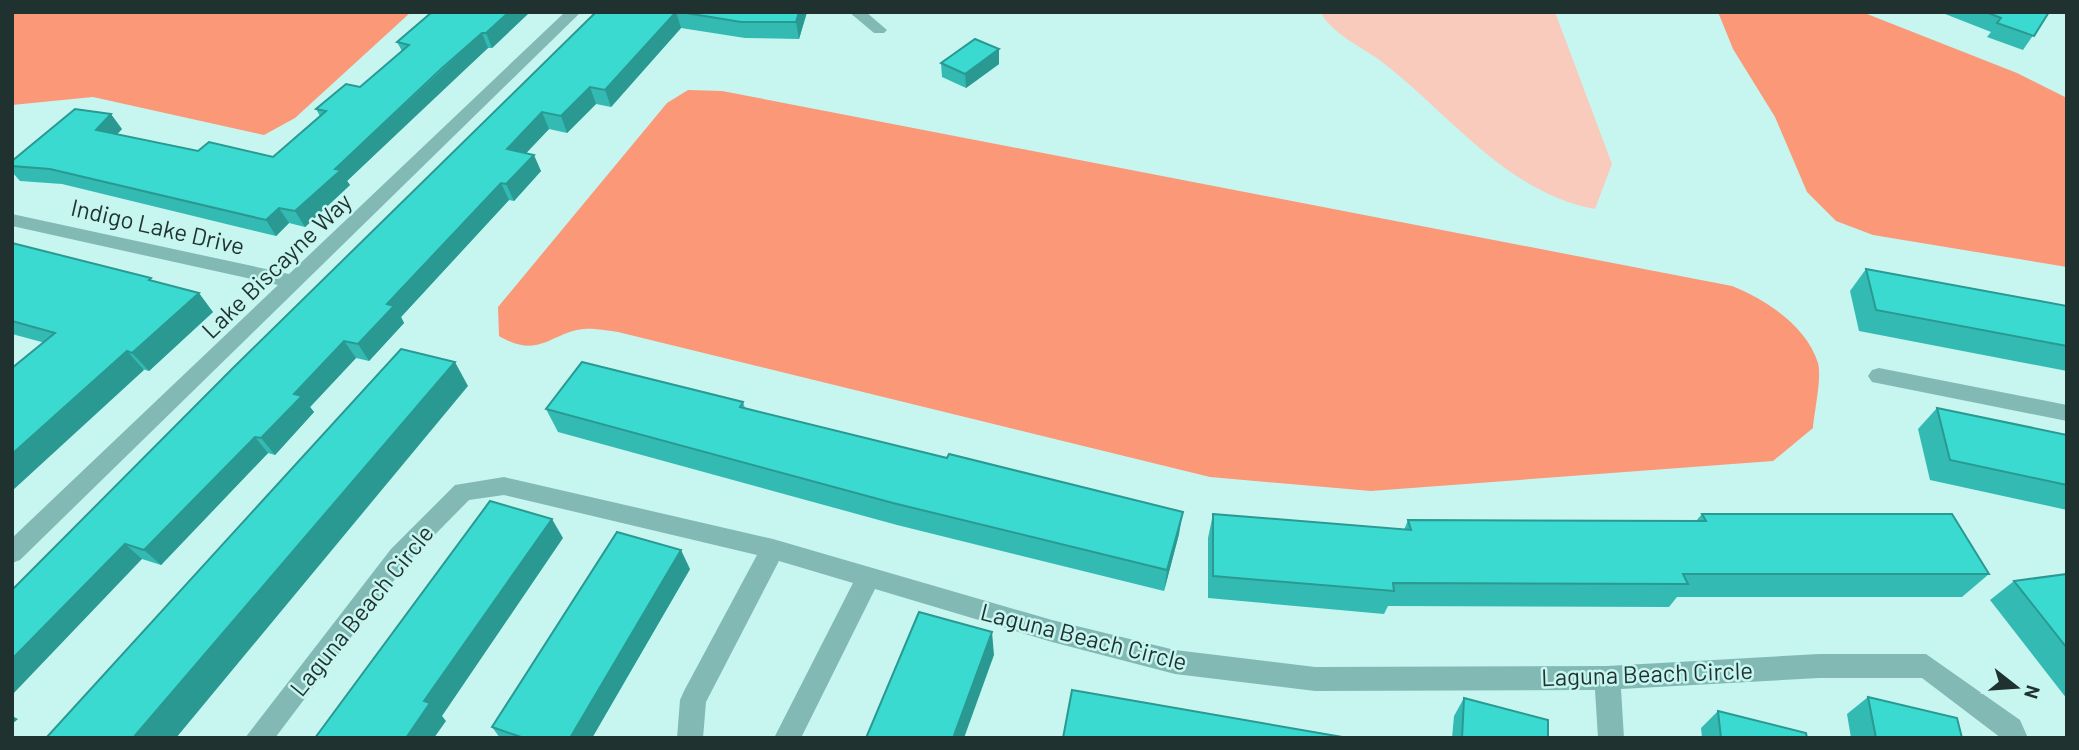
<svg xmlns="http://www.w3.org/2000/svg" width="2079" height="750" viewBox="0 0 2079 750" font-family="Barlow,sans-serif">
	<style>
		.green { fill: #f8cbbd }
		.water { fill: #fa9878 }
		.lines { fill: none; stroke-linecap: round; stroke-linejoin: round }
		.minor { fill: #83b9b4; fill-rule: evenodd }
		.wall { fill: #33bbb3 }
		.shaded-wall { fill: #299992 }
		.building { fill: #3bdad0; stroke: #299992; stroke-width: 2 }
		.labels { text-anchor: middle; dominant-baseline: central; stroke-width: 5; stroke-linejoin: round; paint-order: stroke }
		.street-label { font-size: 24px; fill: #1f3230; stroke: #c7f6f1 }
	</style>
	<rect width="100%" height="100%" fill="#c7f6f1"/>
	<path class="green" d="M1320,12H1555L1612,164L1595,209C1508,193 1453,118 1386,65C1364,47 1336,38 1320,12Z"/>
	<g class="water">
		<polygon points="12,12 411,12 295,118 264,135 93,97 12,105"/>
		<polygon points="1718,12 1862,12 2017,73 2067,98 2067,267 1873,235 1836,221 1807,192 1775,117 1733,49"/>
		<path d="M688,90L722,91L1732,286C1766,300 1806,325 1818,363C1822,377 1814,413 1813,428L1773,461L1371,491L1210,477L618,332C608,331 595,328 584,329C551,332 540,360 499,336L498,307L667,103Z"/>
	</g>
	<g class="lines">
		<g class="minor">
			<polygon points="565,12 581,12 20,560 12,563 12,538 278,285 12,226 12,214 289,274"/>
			<polygon points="849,12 866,12 887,30 884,33 874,33"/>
			<polygon points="1879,368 2067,405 2067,421 1872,382 1868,376 1872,370"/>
			<polygon points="504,477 773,539 1052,620 1175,650 1315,667 1607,666 1819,654 1926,654 2020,720 2028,738 2001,738 1922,678 1819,678 1621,689 1624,738 1598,738 1595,690 1315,691 1175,674 1052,642 875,589 801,738 774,738 853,583 779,561 706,702 703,738 677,738 680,700 684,691 757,555 504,495 469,500 407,563 275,738 245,738 391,549 455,485"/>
		</g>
	</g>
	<g class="wall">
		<polygon points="432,12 530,12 492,48 488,48 448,84 347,181 350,185 305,227 289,223 276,236 62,184 20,181 12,172 12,161 122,129 117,134 198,151 273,157 320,116 316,109 360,87 402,51 397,42"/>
		<polygon points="596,12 807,12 799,39 745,38 681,28 611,107 596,104 567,133 549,129 526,153 541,171 514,201 509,200 401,317 404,323 369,361 356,358 310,407 314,412 275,455 268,453 161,565 142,559 12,590"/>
		<polygon points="1940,12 2049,12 2023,50 1987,37 1991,32"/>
		<polygon points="941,63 999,64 966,88 942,77"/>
		<polygon points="12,243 154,282 213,312 149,371 12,334"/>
		<polygon points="1866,269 2067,306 2067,371 1859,331 1850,291"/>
		<polygon points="743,402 745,408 1179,534 1164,591 897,525 558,432 546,409"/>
		<polygon points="1937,408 2067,435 2067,510 1930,480 1918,429"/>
		<polygon points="1213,514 1404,530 1408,520 1696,521 1702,514 1989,574 1962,597 1677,597 1669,607 1388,606 1384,614 1208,598 1208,538"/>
		<polygon points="690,569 592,738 500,738 492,727"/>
		<polygon points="2067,574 2067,699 1990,600 2014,581"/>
		<polygon points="1868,697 1962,738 1851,738 1847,714"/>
		<polygon points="1464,698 1548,738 1452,738 1454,716"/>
		<polygon points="1718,711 1807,738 1702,738 1701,728"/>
	</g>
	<g class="shaded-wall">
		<polygon points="509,12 530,12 492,48 486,33"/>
		<polygon points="676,12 681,28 611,107 605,90"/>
		<polygon points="799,12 807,12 799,39 796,22"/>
		<polygon points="482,33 488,48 347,181 350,185 305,227 295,211 335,169"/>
		<polygon points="999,49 999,64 966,88 965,74"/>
		<polygon points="590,87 596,104 567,133 561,116"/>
		<polygon points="542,112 549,129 514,166 507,149"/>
		<polygon points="111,114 122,129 107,145 96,130"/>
		<polygon points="534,155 541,171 514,201 506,184"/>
		<polygon points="501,183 509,200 401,317 404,323 369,361 358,344 387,304"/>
		<polygon points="279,208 289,223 276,236 266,220"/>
		<polygon points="199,293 213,312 149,371 132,353"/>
		<polygon points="344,341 356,358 310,407 314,412 275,455 261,438 294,394"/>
		<polygon points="127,351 144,370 12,491 12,454"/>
		<polygon points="455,362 468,386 176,738 133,738"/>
		<polygon points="255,437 268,453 161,565 144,550"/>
		<polygon points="1183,512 1179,534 1164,591 1167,570"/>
		<polygon points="552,519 563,538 442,716 446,721 434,738 406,738 424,701"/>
		<polygon points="125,544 142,559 12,695 12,659"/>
		<polygon points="681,550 690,569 592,738 570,738"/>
		<polygon points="992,632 994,655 964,738 953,738"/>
		<polygon points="12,716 18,719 12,724"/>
	</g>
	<g class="building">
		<polygon points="432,12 509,12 486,33 482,33 441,69 335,169 341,170 295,211 279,208 266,220 50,169 12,166 12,161 75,109 111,114 96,130 198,151 209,142 273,157 326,111 316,109 346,84 360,87 409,45 397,42"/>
		<polygon points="596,12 676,12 605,90 590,87 561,116 542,112 507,149 534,155 506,184 501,183 387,304 394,306 358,344 344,341 294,394 302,396 261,438 255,437 144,550 125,544 12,659 12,590 233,368"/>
		<polygon points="680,12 799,12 796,22 741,22"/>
		<polygon points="1986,12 2049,12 2034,36 1997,23 2001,18"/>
		<polygon points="975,39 999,49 965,74 941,63"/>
		<polygon points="12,243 151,278 149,280 199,293 132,353 127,351 12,454 12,368 55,333 12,321"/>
		<polygon points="1866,269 2067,306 2067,346 1876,310"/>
		<polygon points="401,349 455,362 133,738 46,738"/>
		<polygon points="582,362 743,402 740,407 947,458 949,454 1183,512 1167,570 893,503 546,409"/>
		<polygon points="1937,408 2067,435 2067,485 1950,460"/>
		<polygon points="490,501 552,519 424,701 430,703 406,738 315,738"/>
		<polygon points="1213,514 1411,530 1408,520 1706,521 1702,514 1952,514 1989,574 1683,574 1688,584 1393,583 1394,591 1213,576"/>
		<polygon points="617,532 681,550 570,738 524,738 492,727"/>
		<polygon points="2067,574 2067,648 2014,581"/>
		<polygon points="919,612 992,632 953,738 866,738"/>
		<polygon points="1072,690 1348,738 1063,738"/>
		<polygon points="1868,697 1957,718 1962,738 1876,738"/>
		<polygon points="1464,698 1548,720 1548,738 1462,738"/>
		<polygon points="1718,711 1806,733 1807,738 1721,738"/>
	</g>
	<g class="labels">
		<g class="street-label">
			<text transform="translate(158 226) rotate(13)">Indigo Lake Drive</text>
			<text transform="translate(276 265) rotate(-44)">Lake Biscayne Way</text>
			<text transform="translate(361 610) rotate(-51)">Laguna Beach Circle</text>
			<text transform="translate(1084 636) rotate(14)">Laguna Beach Circle</text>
			<text transform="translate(1647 673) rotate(-2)">Laguna Beach Circle</text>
		</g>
	</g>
	<rect width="2079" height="750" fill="none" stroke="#1f3230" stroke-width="28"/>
	<g transform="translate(2016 687) rotate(107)" stroke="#c7f6f1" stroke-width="5" paint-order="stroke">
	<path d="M0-5L12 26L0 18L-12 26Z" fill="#1f3230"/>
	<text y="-10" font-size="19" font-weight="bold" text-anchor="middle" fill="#1f3230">N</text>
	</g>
</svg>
